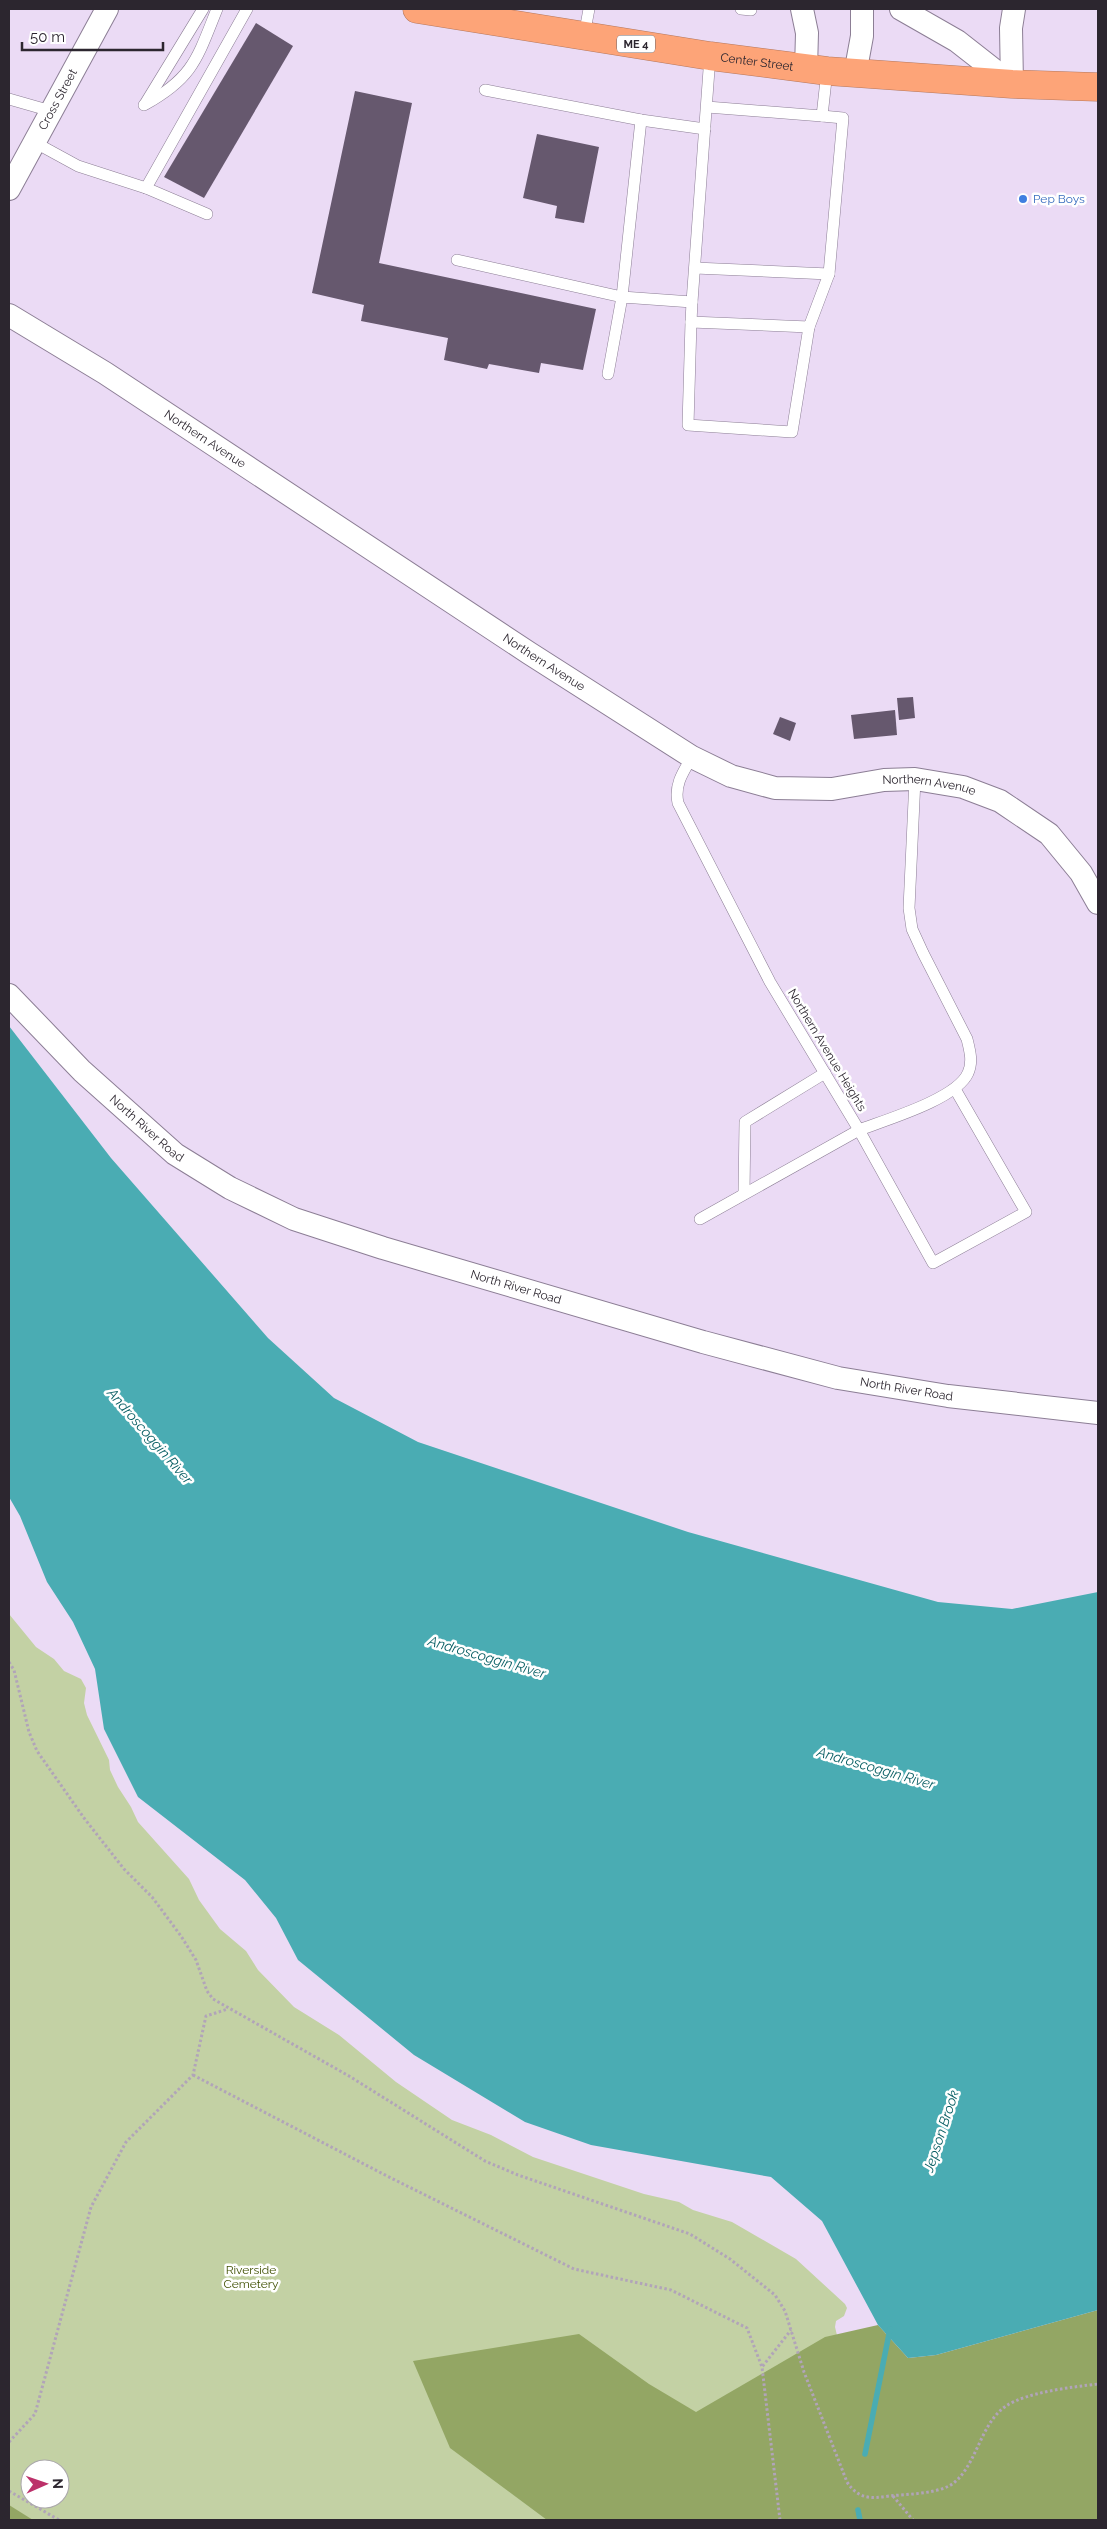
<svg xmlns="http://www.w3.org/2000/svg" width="1107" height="2529" viewBox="0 0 1107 2529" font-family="Raleway,sans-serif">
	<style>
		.green { fill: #c3d1a4; fill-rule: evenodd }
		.forest { fill: #93a664 }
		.water { fill: #4aacb3 }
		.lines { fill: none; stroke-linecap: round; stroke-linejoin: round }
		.stream { stroke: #4aacb3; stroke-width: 5.5 }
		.building { fill: #66586e }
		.lane-casing { stroke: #8c7e95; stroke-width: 12 }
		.street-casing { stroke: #8c7e95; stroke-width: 24 }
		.highway-casing { stroke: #b4785e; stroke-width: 29 }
		.path { stroke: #b1a4b9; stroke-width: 3; stroke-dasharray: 2.5 2.5; stroke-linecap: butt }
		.lane { stroke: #fff; stroke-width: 11 }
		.street { stroke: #fff; stroke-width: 22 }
		.highway { stroke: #fda478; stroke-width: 28 }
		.shop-dot { fill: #3f7fe0; stroke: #fff; stroke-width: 2 }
		.labels { text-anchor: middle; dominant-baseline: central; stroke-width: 5; stroke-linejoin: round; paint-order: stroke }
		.shield { fill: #fff; stroke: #6b676d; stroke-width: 1 }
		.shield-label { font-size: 11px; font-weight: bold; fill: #2c262f }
		.street-label { font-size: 12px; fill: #2c262f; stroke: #fff }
		.shop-label { font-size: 12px; fill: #366cbe; stroke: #fff; text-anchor: start }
		.park-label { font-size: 12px; fill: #3f4f00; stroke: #fff }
		.water-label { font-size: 14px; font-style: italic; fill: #095f64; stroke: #fff }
	</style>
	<rect width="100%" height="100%" fill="#ebdbf5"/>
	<path class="green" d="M9,1614L36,1647L54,1659L64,1671L81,1679L86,1688L84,1703L87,1715L109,1760L110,1770L118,1787L131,1807L138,1822L189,1879L199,1900L220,1929L246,1951L258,1970L294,2007L339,2035L396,2082L452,2120L491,2135L533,2157L644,2194L679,2202L693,2210L732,2222L796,2259L845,2304L847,2308L844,2316L836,2321L835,2327L882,2520H9ZM30,2469H60V2499H30Z"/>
	<g class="forest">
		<polygon points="1098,2310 1098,2520 547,2520 450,2448 413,2361 579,2334 649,2384 696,2412 825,2337 878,2325 908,2358 936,2355"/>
		<polygon points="9,2505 33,2520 9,2520"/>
	</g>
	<polygon class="water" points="9,1026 111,1158 268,1338 334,1398 418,1442 688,1532 938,1602 1012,1609 1098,1592 1098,2310 936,2355 908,2358 878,2325 822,2221 771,2177 591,2145 525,2122 414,2055 298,1960 276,1918 245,1880 138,1797 104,1729 95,1669 73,1622 47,1582 20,1516 9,1497"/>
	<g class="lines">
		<g class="stream">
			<polyline points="865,2454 890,2329"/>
			<polyline points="858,2510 860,2520"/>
		</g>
	</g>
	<g class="building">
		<polygon points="256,23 293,46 204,198 164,177"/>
		<polygon points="355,91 412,103 379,263 596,309 583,370 541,363 539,373 489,364 487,369 444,360 448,338 361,321 364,305 312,293"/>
		<polygon points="537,134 599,147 584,223 555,218 557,206 523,198"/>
		<polygon points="913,697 915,718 899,720 897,698"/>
		<polygon points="895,710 897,735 854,739 851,715"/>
		<polygon points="780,717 796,723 790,741 773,734"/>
	</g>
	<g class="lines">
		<g class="lane-casing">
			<g id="lane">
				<polyline points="741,9 751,10"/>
				<polyline points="584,36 589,9"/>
				<polyline points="485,90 641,120 705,129"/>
				<polyline points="9,99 51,111"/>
				<polyline points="145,104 203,9"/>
				<path d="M144,105C193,78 197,59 217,9"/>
				<polyline points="707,107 822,116 827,71"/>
				<polyline points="822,116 843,118 829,274"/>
				<polyline points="34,142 78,166 146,188 207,214"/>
				<polyline points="146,188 247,9"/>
				<polyline points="457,260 622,297 641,120"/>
				<polyline points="692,302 691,322 809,327 829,274 695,268"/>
				<polyline points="691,322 688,425 792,432 809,327"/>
				<polyline points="608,374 622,297 692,302 710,56"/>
				<path d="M692,757C683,772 674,785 678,803L770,982L859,1130C885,1120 957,1099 968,1073C973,1062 970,1051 967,1039L923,953L912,929L909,908L915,779"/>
				<polyline points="744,1192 745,1122 825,1073"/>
				<polyline points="700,1219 859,1130 933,1263 1026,1212 955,1089"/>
			</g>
		</g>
		<g class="street-casing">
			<g id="street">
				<polyline points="802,9 807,33 806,69"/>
				<polyline points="901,9 957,41 1012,84"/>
				<polyline points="855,74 862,36 862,9"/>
				<polyline points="1012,84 1011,28 1014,9"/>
				<path id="s1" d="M9,189L107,9"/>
				<path id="s2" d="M9,315L105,373L529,653L692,757L731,776L775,788L832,789L884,780L915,779L963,787L1000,801L1049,834L1081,873L1098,903"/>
				<path id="s3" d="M9,995L82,1071L175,1154L230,1188L294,1219L383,1248L703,1342L838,1378L948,1396L1098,1413"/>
			</g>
		</g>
		<g class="highway-casing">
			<g id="highway">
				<path id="s4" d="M417,9L710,56L827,71L1012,84L1098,87"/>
			</g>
		</g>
		<g class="path">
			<path d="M9,1662L14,1670L29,1732L37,1751L84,1818L124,1869L152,1897L181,1936L196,1960L207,1991L213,1999L349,2076L485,2161L518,2175L690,2234L730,2259L775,2295L785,2311L804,2372L847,2482C858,2499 871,2499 889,2496C908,2494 932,2494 949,2486C976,2471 979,2424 1006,2406C1027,2392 1073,2387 1098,2384"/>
			<polyline points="193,2075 387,2176 574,2269 671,2290 747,2328 762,2367"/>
			<polyline points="9,2442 35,2414 91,2207 126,2142 193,2075 206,2016 228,2009"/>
			<polyline points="9,2491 59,2520"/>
			<polyline points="893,2496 913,2520"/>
			<polyline points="780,2520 762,2367 791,2330"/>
		</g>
		<use href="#lane" class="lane"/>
		<use href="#street" class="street"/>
		<use href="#highway" class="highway"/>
	</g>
	<circle class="shop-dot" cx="1023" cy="199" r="5"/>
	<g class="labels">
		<rect class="shield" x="617" y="35.5" width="38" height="17" rx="4"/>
		<g class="shield-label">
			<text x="636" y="44">ME 4</text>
		</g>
		<g class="street-label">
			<text stroke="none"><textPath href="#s4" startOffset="344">Center Street</textPath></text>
			<text stroke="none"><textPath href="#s1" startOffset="102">Cross Street</textPath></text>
			<text stroke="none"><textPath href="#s2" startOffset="232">Northern Avenue</textPath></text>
			<text stroke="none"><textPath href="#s2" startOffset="638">Northern Avenue</textPath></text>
			<text stroke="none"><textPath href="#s2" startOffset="1058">Northern Avenue</textPath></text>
			<text transform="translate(827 1050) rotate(59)">Northern Avenue Heights</text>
			<text stroke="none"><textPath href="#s3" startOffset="192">North River Road</textPath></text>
			<text stroke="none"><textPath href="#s3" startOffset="598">North River Road</textPath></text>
			<text stroke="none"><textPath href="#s3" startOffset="1002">North River Road</textPath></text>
		</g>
		<g class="shop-label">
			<text x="1033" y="199">Pep Boys</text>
		</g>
		<g class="park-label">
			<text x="251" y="2270">Riverside<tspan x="251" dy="14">Cemetery</tspan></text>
		</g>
		<g class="water-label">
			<text transform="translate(150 1436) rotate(49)">Androscoggin River</text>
			<text transform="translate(487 1657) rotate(16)">Androscoggin River</text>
			<text transform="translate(876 1768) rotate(16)">Androscoggin River</text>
			<text transform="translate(941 2131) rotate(-72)">Jepson Brook</text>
		</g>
	</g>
	<rect width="1107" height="2529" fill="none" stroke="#2c262f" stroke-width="20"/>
	<g transform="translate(45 2484) rotate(88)"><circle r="24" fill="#ffffff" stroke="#aba8ac"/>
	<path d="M0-4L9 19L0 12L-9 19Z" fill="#bc316a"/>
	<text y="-8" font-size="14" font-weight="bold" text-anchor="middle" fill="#2c262f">N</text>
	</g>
	<path d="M22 42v8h141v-8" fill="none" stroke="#2c262f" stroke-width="2.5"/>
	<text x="30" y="42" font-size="15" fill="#2c262f" stroke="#ffffff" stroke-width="4" paint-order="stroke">50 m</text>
</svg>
